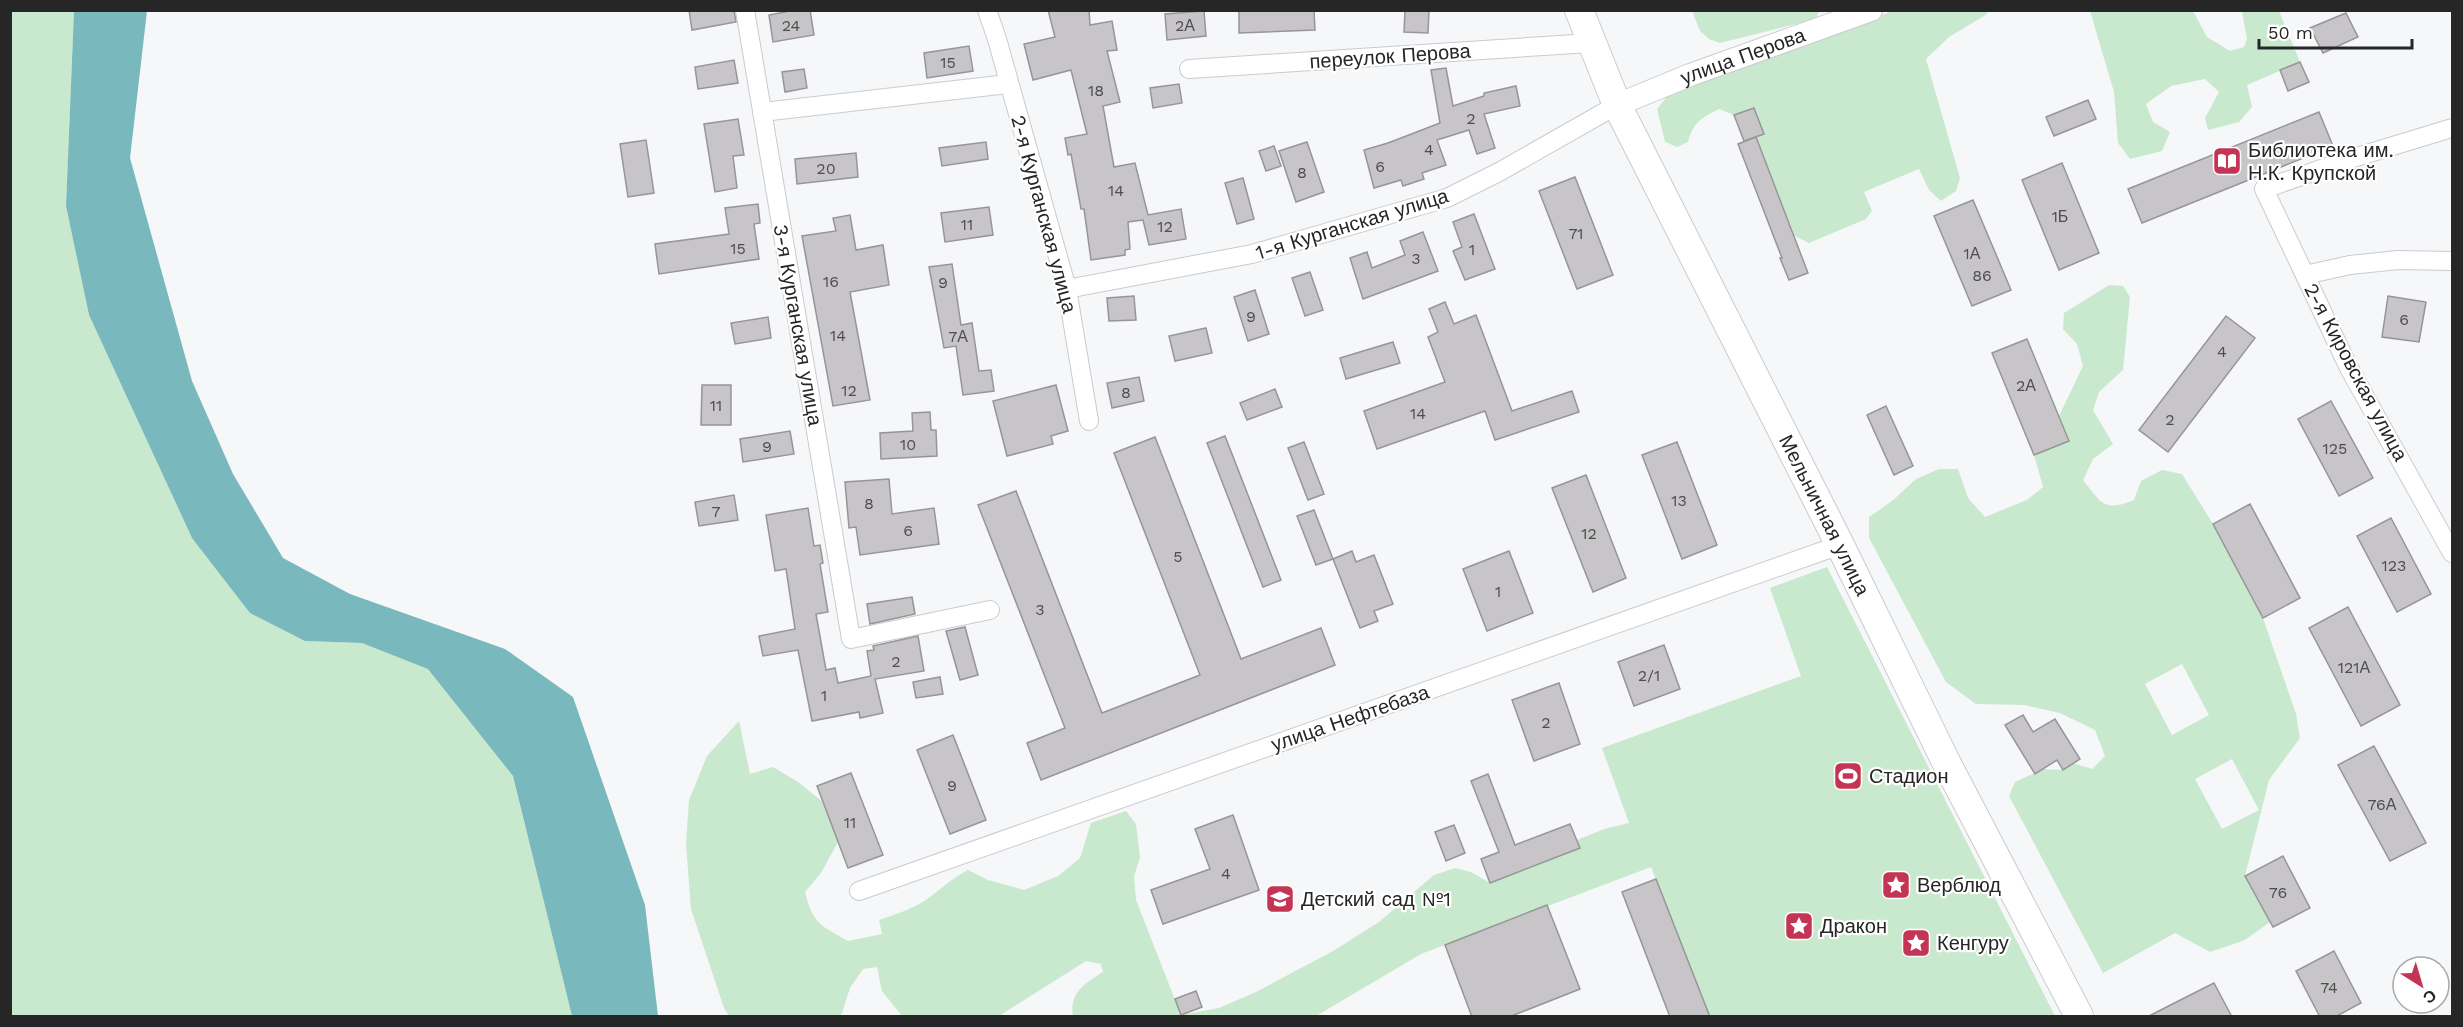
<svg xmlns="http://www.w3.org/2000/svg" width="2463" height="1027" viewBox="0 0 2463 1027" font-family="'Work Sans',sans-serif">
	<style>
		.green { fill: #c9e9ce; fill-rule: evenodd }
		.water { fill: #79b8bc }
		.building { fill: #c7c5c7; stroke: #979597; stroke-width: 1.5 }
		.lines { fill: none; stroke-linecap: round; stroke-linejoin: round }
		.minor-casing { stroke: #cacbce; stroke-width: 20 }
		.tertiary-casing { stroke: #cacbce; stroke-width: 24 }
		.primary-casing { stroke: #cacbce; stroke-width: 30 }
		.minor { stroke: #fff; stroke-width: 18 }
		.tertiary { stroke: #fff; stroke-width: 22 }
		.primary { stroke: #fff; stroke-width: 28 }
		.labels { text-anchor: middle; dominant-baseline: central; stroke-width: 4.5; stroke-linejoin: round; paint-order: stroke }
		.number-label { font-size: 16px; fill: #4e4e4f }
		.street-label { font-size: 20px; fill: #262627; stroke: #fff }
		.poi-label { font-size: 20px; fill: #262627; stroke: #fff; text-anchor: start }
	</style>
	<rect width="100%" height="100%" fill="#f5f7f9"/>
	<g class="green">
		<polygon points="2244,10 2279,11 2300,62 2247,85 2252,107 2239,122 2208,130 2205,118 2219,92 2205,79 2171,86 2146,104 2153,122 2170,132 2162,151 2130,159 2118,143 2114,92 2090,11 2193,11 2207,37 2230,51 2244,47 2247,39 2242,12"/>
		<polygon points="10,11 74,11 66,206 89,315 192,538 305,641 362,643 428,668 513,776 572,1016 11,1016"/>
		<polygon points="1692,11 1818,10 1819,11 1816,19 1720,43 1709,39 1700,31"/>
		<path d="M1893,11H1989L1984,16L1949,37L1926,59L1960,178L1956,191L1941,201L1929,190L1919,169L1864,192L1872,211L1866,219L1809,243L1795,236L1756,137L1764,133L1754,108L1734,115L1719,109C1701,118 1693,123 1688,142L1677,147L1665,142L1657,109L1669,94L1691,82Z"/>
		<path d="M2109,285L2123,286L2130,297L2123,370L2099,392L2093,410L2113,444L2093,459L2083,480C2102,504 2104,512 2134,500L2141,481L2162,470L2182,474L2213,524L2263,618L2296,714L2300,738L2269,780L2245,876L2270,922L2245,940L2210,952L2175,933L2103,973L2009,796L2015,782L2043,769L2063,770L2073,763L2092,769L2105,756L2095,730L2060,713L2024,705L1976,704L1946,682L1869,538V517L1892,501L1916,479L1939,469H1958L1968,498L1985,517L2027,500L2043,487L2034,455L2069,441L2059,416L2083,366L2077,344L2063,329L2064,313ZM2182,664L2209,715L2172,735L2145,684ZM2232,759L2259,810L2222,829L2195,779Z"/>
		<path d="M1827,567L2055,1016H1709L1651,867L1421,954L1316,1016H1073C1069,993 1085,983 1103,972L1101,964L1086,961L999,1016H902L882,991L877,967L863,969L850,988L841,1016H729L724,1008L691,909L686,844L689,800L707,756L739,721L750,774L773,767L798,782L823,802L838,842L821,873L805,892C813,924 820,925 848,941L882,934L879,920C897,914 915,908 930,897C943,887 954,877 968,870L988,880L1024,890L1058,876L1080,858L1091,823L1126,811L1136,824L1140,857L1134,877L1136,900L1181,1015L1219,1008L1256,992L1333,951L1379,922L1434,875L1455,868L1471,872L1490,883L1580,848L1577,840L1604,829L1629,823L1602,748L1801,676L1770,588Z"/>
	</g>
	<polygon class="water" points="74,11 147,11 130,158 192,381 233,474 283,558 350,594 505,649 573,697 645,905 658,1016 572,1016 513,776 428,669 362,643 305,641 250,613 192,538 89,315 66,206"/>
	<g class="building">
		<polygon points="689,10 734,10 736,22 692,30"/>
		<polygon points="795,10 810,10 814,35 773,42 769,15"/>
		<polygon points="1048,10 1089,10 1090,25 1112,21 1117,50 1107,51 1120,102 1103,106 1114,167 1135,163 1148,215 1181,209 1186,239 1149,245 1143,220 1128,222 1130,249 1125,250 1125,255 1091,260 1084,209 1081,209 1071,154 1068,155 1065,138 1087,134 1071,70 1033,80 1024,44 1055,37"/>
		<polygon points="1239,10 1314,10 1315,30 1239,33"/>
		<polygon points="1405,10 1429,10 1428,33 1404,32"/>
		<polygon points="1204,11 1206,36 1167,40 1165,14"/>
		<polygon points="2346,13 2358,37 2323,53 2310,28"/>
		<polygon points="969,46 973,71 927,78 924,53"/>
		<polygon points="734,60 738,83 698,89 695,67"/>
		<polygon points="2300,62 2309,82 2288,91 2280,70"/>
		<polygon points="1446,68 1453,106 1484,96 1484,93 1516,86 1520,106 1484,114 1495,148 1477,154 1469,130 1437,140 1446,165 1422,173 1424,179 1403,186 1401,180 1374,188 1364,150 1388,143 1440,123 1431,70"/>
		<polygon points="804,69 807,88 785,92 782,72"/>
		<polygon points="1179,84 1182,103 1153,108 1150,88"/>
		<polygon points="2088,100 2096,119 2054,136 2046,117"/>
		<polygon points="1754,108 1764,134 1744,141 1734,115"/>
		<polygon points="2319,112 2333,146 2142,223 2128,189"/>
		<polygon points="738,119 744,155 733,156 737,188 715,192 704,124"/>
		<polygon points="1756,137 1808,273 1789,280 1780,258 1782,258 1738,144"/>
		<polygon points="646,140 654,193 628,197 620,144"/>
		<polygon points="986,142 988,159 942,166 939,148"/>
		<polygon points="1307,142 1324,192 1296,202 1279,151"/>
		<polygon points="1274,146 1281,166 1266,171 1259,151"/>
		<polygon points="856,153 858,177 797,184 795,159"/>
		<polygon points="2062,163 2099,253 2059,270 2022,180"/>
		<polygon points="1575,177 1613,275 1577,289 1539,191"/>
		<polygon points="1243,178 1254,219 1237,224 1225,183"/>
		<polygon points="1973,200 2011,290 1972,306 1934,216"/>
		<polygon points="758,204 760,223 754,224 759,259 659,274 655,244 729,234 725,208"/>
		<polygon points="989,207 993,235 945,242 941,213"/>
		<polygon points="1474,214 1495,269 1465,280 1453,251 1462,247 1453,222"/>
		<polygon points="850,215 856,250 883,245 889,285 850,292 870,400 833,406 802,236 836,231 833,218"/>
		<polygon points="1423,232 1438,271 1363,299 1350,258 1367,252 1372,268 1405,255 1400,241"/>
		<polygon points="952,264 961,325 972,323 979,371 991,370 994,391 963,395 956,346 944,348 929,267"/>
		<polygon points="1310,272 1323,310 1305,316 1292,278"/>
		<polygon points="1255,290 1269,334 1248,341 1234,297"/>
		<polygon points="1134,296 1136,320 1109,321 1107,298"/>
		<polygon points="2388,296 2426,302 2419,342 2382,337"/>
		<polygon points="1445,302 1454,324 1476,315 1512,411 1572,391 1579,412 1495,440 1485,411 1377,449 1364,411 1445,382 1428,337 1438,332 1429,309"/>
		<polygon points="2226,316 2255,338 2168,452 2139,430"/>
		<polygon points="768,317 771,338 735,344 731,323"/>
		<polygon points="1206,328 1212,353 1175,361 1169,336"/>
		<polygon points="2027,339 2069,441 2034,455 1992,353"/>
		<polygon points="1393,342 1400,363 1346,379 1340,358"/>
		<polygon points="1139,377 1144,401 1112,408 1107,383"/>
		<polygon points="702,385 731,385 731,425 701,425"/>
		<polygon points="1056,385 1068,431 1051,436 1053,444 1007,456 993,401"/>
		<polygon points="1275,389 1282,407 1247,420 1240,403"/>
		<polygon points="2331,401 2373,478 2339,496 2298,419"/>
		<polygon points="1886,406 1913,466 1894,475 1867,415"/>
		<polygon points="930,412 931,430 936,430 937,456 881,459 880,433 913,431 912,413"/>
		<polygon points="790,431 794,454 743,462 740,439"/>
		<polygon points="1225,436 1281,580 1263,587 1207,443"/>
		<polygon points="1155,437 1241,659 1321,628 1335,665 1041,780 1027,743 1065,728 978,505 1016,491 1102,713 1200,675 1114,453"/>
		<polygon points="1304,442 1324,494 1308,500 1288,448"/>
		<polygon points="1677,442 1717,545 1682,559 1642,455"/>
		<polygon points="1586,475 1626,578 1593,592 1552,488"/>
		<polygon points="889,479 892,514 934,508 939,544 860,555 856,527 849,528 845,482"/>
		<polygon points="734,495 738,520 699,526 695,502"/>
		<polygon points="2250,504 2300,598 2263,618 2213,524"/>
		<polygon points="808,508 814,546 820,545 823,563 820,564 828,612 816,614 826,670 835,668 838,683 871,676 867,651 874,650 873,646 918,636 924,671 875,679 883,713 860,718 859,712 812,721 798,650 763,656 759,636 795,629 786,569 775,571 766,515"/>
		<polygon points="1314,510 1333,559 1316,565 1297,516"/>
		<polygon points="2391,518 2431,594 2397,612 2357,536"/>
		<polygon points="1352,551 1356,562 1374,555 1393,604 1374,611 1378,621 1360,628 1333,559"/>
		<polygon points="1509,551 1533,613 1487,631 1463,569"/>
		<polygon points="912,597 915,614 870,624 867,604"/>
		<polygon points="2348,607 2400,705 2361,726 2309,628"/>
		<polygon points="965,627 978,675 960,680 946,631"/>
		<polygon points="1664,645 1680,689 1634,706 1618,662"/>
		<polygon points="940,677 943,694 916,698 913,682"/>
		<polygon points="1559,683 1580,744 1534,761 1512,700"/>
		<polygon points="2023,715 2033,732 2055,719 2080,759 2063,770 2057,760 2035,774 2005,725"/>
		<polygon points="953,735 986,820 950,834 917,750"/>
		<polygon points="2374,746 2426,843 2390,861 2338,765"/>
		<polygon points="851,773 883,855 848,868 817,786"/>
		<polygon points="1488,774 1515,845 1570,824 1580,848 1490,883 1481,859 1499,852 1471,781"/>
		<polygon points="1233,815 1259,890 1163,924 1151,890 1210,869 1195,829"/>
		<polygon points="1454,825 1465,853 1446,861 1435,832"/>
		<polygon points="2283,856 2310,908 2273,927 2245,876"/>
		<polygon points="1656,879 1710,1017 1670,1017 1622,892"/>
		<polygon points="1547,905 1580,989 1509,1017 1472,1017 1445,945"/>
		<polygon points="2334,951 2361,1003 2335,1017 2320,1017 2296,971"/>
		<polygon points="2214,983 2232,1017 2147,1017 2204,988"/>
		<polygon points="1196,991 1202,1007 1181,1015 1175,999"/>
	</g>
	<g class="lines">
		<g class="minor-casing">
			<g id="minor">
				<polyline points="745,10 851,639 990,610"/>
				<polyline points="987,10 997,39 1067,289 1089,421"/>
				<polyline points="1189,69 1590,43"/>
				<polyline points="762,112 1008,84"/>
				<polyline points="2452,128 2350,159 2264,189 2349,368 2452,553"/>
				<polyline points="2305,275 2350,265 2398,260 2452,261"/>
				<polyline points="1067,289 1252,254 1447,198 1499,172 1617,105"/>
				<polyline points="859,891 1840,545"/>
			</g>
		</g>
		<g class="tertiary-casing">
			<g id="tertiary">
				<path id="s1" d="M1617,105L1690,75L1871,10"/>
			</g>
		</g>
		<g class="primary-casing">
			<g id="primary">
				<path id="s2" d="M1579,10L1617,105L1840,545L1947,764L2079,1016"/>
			</g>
		</g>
		<use href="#minor" class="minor"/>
		<use href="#tertiary" class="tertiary"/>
		<use href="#primary" class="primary"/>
	</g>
	<defs>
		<g id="library-square" transform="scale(1.5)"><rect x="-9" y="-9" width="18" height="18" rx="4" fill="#c43455" stroke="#fff"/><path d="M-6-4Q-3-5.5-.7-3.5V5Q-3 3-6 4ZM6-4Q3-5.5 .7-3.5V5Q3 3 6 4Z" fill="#fff"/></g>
		<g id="stadium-square" transform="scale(1.5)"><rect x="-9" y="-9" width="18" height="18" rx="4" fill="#c43455" stroke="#fff"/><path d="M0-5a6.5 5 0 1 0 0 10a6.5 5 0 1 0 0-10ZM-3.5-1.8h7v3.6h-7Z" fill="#fff"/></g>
		<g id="sight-square" transform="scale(1.5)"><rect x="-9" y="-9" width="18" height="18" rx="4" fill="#c43455" stroke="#fff"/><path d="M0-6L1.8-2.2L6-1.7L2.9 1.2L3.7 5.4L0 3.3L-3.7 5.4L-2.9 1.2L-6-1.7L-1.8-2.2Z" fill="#fff"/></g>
		<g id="school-square" transform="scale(1.5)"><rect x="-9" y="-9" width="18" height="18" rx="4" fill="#c43455" stroke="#fff"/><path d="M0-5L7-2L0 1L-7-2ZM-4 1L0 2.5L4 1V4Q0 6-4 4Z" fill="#fff"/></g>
	</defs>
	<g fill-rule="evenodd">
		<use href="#library-square" x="2227" y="161"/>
		<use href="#stadium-square" x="1848" y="776"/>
		<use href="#sight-square" x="1896" y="885"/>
		<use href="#school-square" x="1280" y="899"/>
		<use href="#sight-square" x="1799" y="926"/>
		<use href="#sight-square" x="1916" y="943"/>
	</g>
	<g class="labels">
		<g class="number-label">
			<text x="791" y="25">24</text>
			<text x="1185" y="25">2А</text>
			<text x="948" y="62">15</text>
			<text x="1096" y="90">18</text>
			<text x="1471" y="118">2</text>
			<text x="1429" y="149">4</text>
			<text x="1380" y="166">6</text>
			<text x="826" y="168">20</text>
			<text x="1302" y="172">8</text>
			<text x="1116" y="190">14</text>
			<text x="2060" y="216">1Б</text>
			<text x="967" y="224">11</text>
			<text x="1165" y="226">12</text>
			<text x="1576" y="233">71</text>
			<text x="738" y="248">15</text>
			<text x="1472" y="249">1</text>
			<text x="1972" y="253">1А</text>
			<text x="1416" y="258">3</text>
			<text x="1982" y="275">86</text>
			<text x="831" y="281">16</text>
			<text x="943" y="282">9</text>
			<text x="1251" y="316">9</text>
			<text x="2404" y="319">6</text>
			<text x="838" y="335">14</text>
			<text x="958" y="336">7А</text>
			<text x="2222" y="351">4</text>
			<text x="2026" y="385">2А</text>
			<text x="849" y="390">12</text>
			<text x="1126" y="392">8</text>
			<text x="716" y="405">11</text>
			<text x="1418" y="413">14</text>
			<text x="2170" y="419">2</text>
			<text x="908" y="444">10</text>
			<text x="767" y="446">9</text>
			<text x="2335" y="448">125</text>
			<text x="1679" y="500">13</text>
			<text x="869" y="503">8</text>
			<text x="716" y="511">7</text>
			<text x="908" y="530">6</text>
			<text x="1589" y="533">12</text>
			<text x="1178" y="556">5</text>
			<text x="2394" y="565">123</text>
			<text x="1498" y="591">1</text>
			<text x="1040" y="609">3</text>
			<text x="896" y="661">2</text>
			<text x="2354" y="667">121А</text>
			<text x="1649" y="675">2/1</text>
			<text x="824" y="695">1</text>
			<text x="1546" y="722">2</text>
			<text x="952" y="785">9</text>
			<text x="2382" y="804">76А</text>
			<text x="850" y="822">11</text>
			<text x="1226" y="873">4</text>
			<text x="2278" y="892">76</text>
			<text x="2329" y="987">74</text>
		</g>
		<g class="street-label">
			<text transform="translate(1390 56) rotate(-4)">переулок Перова</text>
			<text stroke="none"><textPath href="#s1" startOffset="135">улица Перова</textPath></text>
			<text transform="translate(1044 214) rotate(75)">2-я Курганская улица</text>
			<text transform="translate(1352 224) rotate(-17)">1-я Курганская улица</text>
			<text transform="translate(798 325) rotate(80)">3-я Курганская улица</text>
			<text transform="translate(2356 372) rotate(62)">2-я Кировская улица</text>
			<text stroke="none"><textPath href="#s2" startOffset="562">Мельничная улица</textPath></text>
			<text transform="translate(1350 718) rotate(-19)">улица Нефтебаза</text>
		</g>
		<g class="poi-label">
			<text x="2248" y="150">Библиотека им.<tspan x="2248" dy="23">Н.К. Крупской</tspan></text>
			<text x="1869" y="776">Стадион</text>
			<text x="1917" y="885">Верблюд</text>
			<text x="1301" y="899">Детский сад №1</text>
			<text x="1820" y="926">Дракон</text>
			<text x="1937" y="943">Кенгуру</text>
		</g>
	</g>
	<rect width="2463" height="1027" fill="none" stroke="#262627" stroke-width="24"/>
	<g transform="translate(2421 985) rotate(143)"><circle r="28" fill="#ffffff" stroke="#a8a8a9" stroke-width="1.5"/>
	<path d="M0-4.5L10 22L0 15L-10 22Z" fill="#c43455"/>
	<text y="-9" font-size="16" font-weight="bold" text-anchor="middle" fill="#262627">С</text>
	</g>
	<path d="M2259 39v9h153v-9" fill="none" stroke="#262627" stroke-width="3"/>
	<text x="2268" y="39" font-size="18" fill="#262627" stroke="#ffffff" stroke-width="4.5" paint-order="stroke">50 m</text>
</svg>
